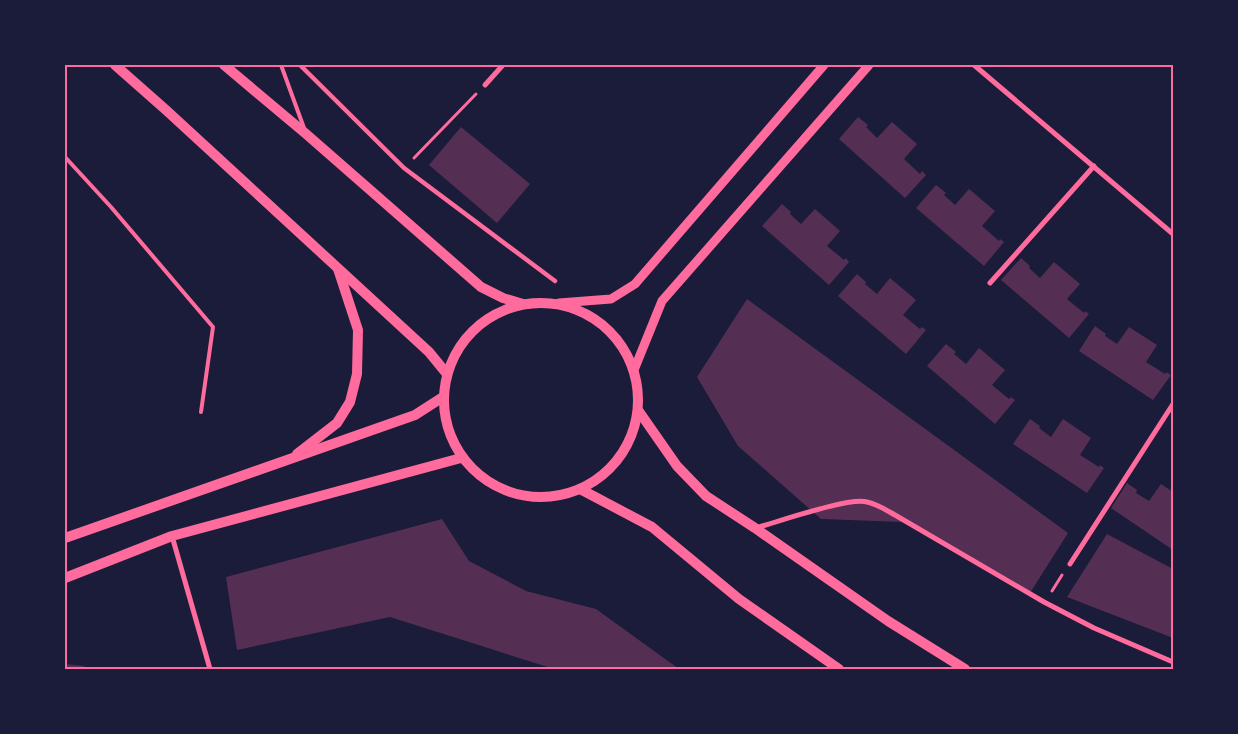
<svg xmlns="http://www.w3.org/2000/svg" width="1238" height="734" viewBox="0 0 1238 734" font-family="'IBM Plex Sans',sans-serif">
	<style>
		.building { fill: #542f53 }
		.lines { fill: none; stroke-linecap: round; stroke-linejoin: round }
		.path { stroke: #ff6b9d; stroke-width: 3 }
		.service { stroke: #ff6b9d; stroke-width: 4 }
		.pedestrian { stroke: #ff6b9d; stroke-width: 4.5 }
		.minor { stroke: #ff6b9d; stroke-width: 5 }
		.tertiary { stroke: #ff6b9d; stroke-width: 9 }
		.secondary { stroke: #ff6b9d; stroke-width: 10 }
		.neatline { fill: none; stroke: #ff6b9d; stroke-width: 2 }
	</style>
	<rect width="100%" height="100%" fill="#1b1b3a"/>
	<g class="building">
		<polygon points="858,117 868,125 866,127 877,138 892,122 917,144 904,159 920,174 922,171 926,175 905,198 839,139"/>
		<polygon points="461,127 530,184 497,223 429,165"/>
		<polygon points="936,185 946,193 944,195 955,205 969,189 995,211 982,226 999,241 1000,239 1004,242 984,266 916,208"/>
		<polygon points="782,204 791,212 790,214 801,224 815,209 840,231 827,246 844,260 846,258 849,262 829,285 762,226"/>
		<polygon points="1021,258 1030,266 1029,268 1040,278 1054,262 1080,284 1067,299 1084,313 1085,311 1089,314 1069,338 1001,280"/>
		<polygon points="857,274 866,282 865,284 877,294 890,278 916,300 903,315 920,329 922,327 926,330 906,354 838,296"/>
		<polygon points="747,299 1068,533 1030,593 903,522 821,519 738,446 697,377"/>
		<polygon points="1095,326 1106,334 1105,336 1117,344 1129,327 1157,345 1146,362 1165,374 1166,372 1171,375 1153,400 1079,351"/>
		<polygon points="946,344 956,352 954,354 966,364 979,348 1005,370 992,385 1009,399 1011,397 1015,400 995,424 927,366"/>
		<polygon points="1030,419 1040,426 1039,428 1051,437 1063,419 1091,438 1080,455 1099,467 1100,465 1104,468 1087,493 1013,444"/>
		<polygon points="1127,483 1137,490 1136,493 1149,501 1161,484 1173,492 1173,550 1111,508"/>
		<polygon points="442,519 469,561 526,591 596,609 679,669 554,669 390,617 237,650 226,577"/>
		<polygon points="1107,534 1173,569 1173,638 1067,597"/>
		<polygon points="65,664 84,666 85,669 65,669"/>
	</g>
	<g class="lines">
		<g class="path">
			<polyline points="414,158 476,94"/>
			<polyline points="1052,591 1062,575"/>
		</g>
		<g class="service">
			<polyline points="281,65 304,128"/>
			<polyline points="65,157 111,207 213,327 201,412"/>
		</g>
		<polyline class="pedestrian" points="300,65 404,168 555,281"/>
		<g class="minor">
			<polyline points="974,65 1173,234"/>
			<polyline points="485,85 503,65"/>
			<polyline points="990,283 1094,166"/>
			<path d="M755,528C778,522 848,497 867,502C877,504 886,510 895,515L1044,602L1094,628L1173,662"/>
			<polyline points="172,536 210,669"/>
			<polyline points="1070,564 1173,404"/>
		</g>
		<g class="tertiary">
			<polyline points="559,303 611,299 635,284 824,65"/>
			<polyline points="634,370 662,301 869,65"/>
		</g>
		<g class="secondary">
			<polyline points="115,65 166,110 429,352 447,374"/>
			<polyline points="224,65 305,133 481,287 503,298 523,304"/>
			<circle cx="541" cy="400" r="97"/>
			<polyline points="638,410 677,466 706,496 755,528 888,621 965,669"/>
			<polyline points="297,454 337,423 350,402 357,374 358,330 338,269"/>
			<polyline points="580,489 652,527 739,599 839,669"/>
			<polyline points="65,538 415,415 443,397"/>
			<polyline points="65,578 172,536 461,458"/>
		</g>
	</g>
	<rect width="1238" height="734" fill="none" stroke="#1b1b3a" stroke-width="132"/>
	<rect x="66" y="66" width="1106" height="602" class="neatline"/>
</svg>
